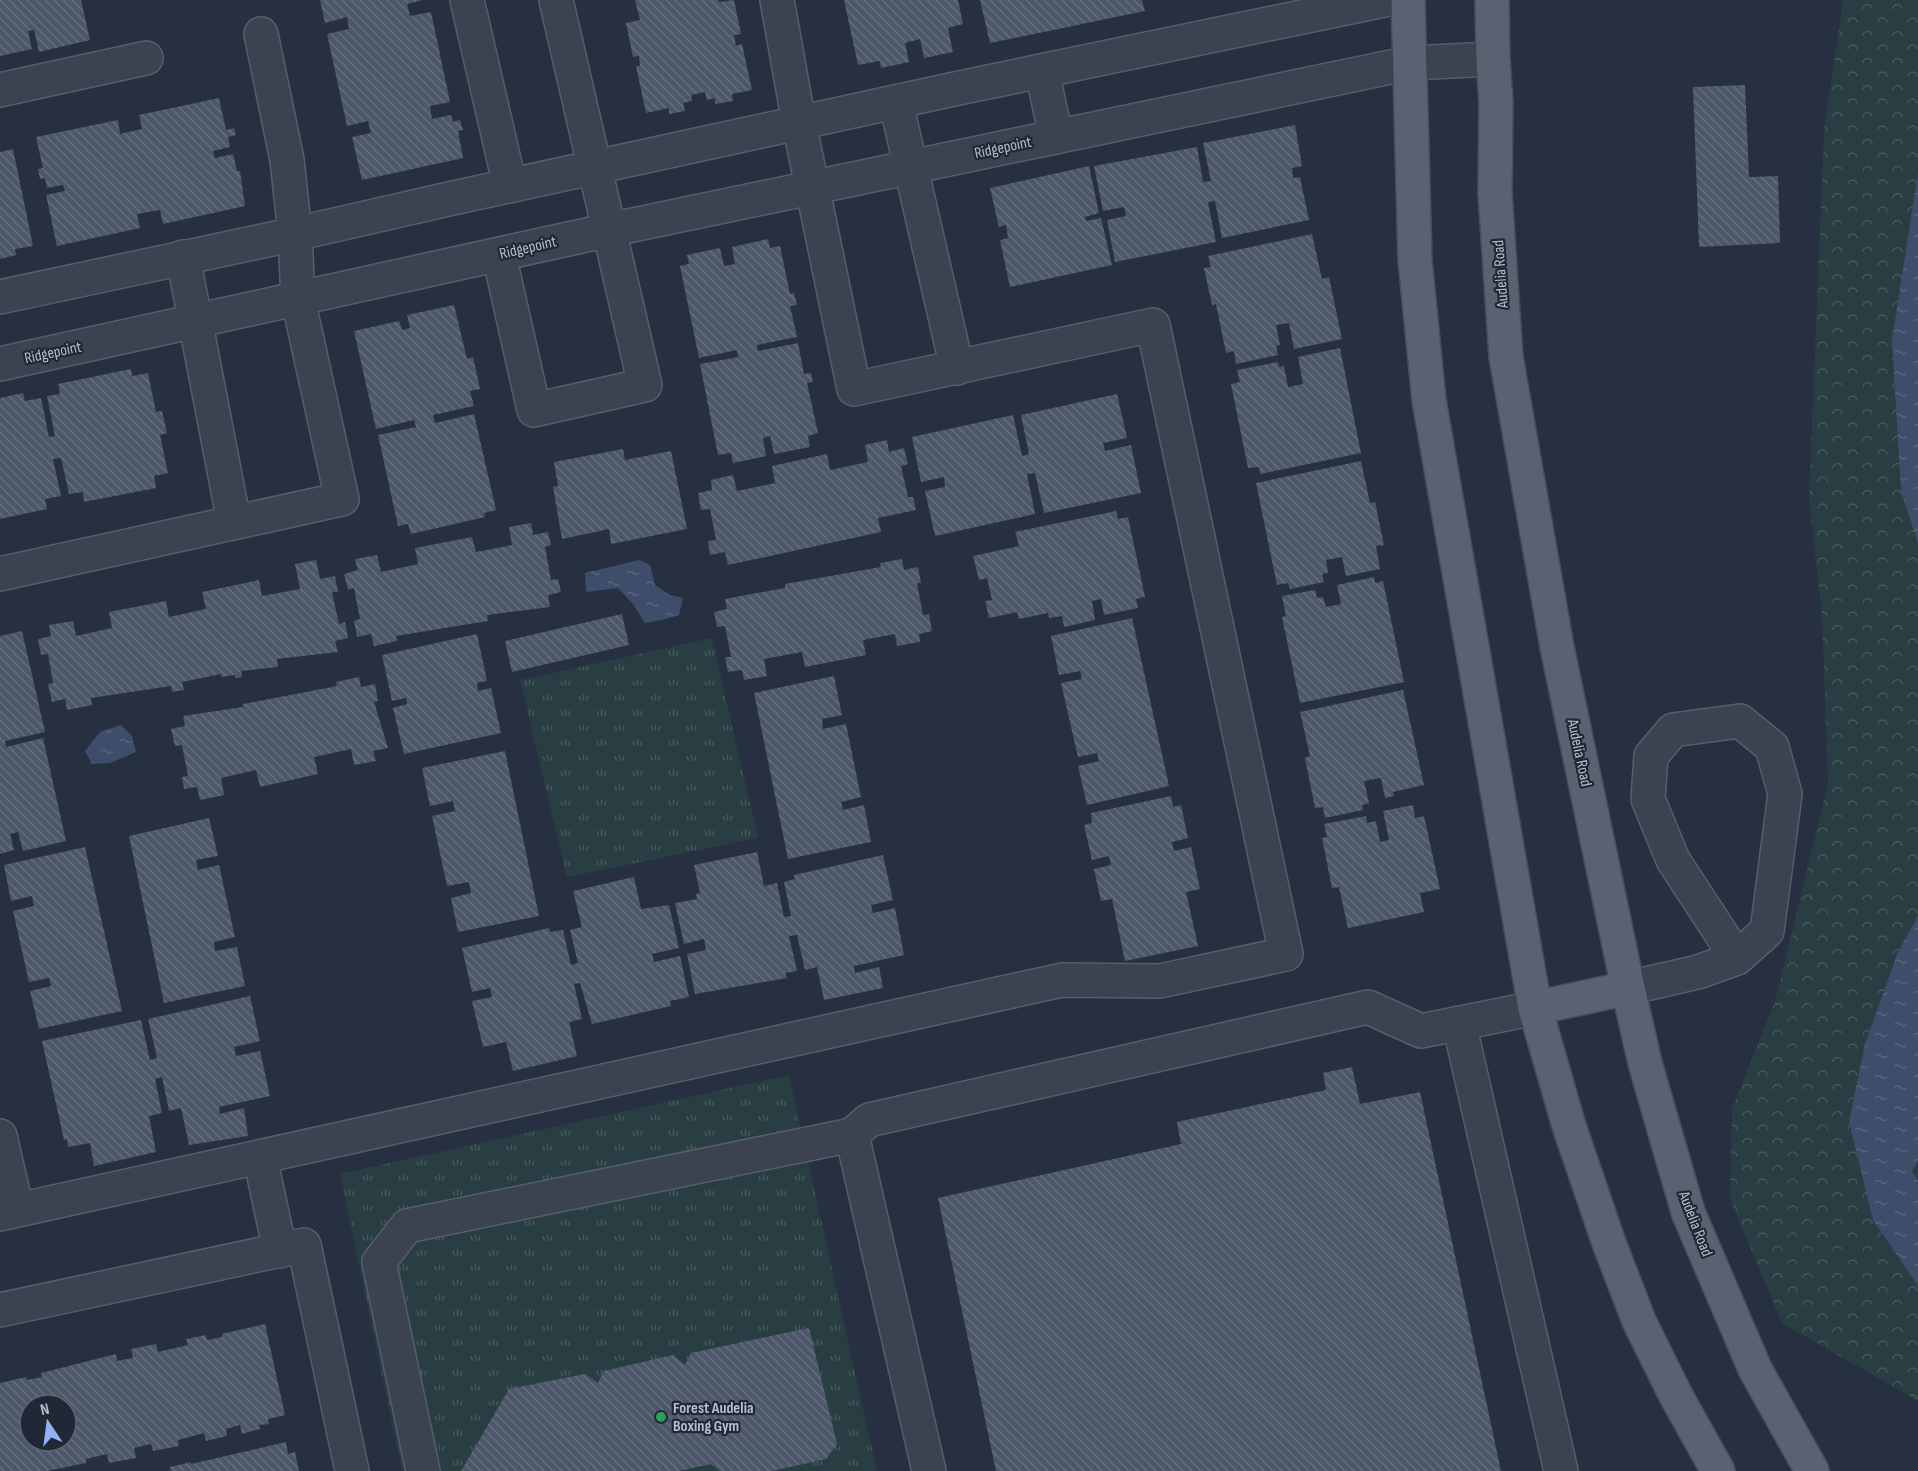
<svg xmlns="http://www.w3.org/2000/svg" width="1918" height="1471" viewBox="0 0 1918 1471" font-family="'Sofia Sans Condensed',sans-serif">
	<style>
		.forest { fill: url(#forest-crowns) }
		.park { fill: url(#park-tufts) }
		.water { fill: url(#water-ripples) }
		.building { fill: url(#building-back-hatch); fill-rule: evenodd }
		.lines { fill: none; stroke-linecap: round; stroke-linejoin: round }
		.minor-casing { stroke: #565e6b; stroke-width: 36 }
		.major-casing { stroke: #454c5a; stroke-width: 36 }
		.minor { stroke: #3b4351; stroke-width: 33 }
		.major { stroke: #5a6271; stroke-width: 33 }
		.leisure-dot { fill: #2e9e5b; stroke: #202836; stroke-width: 2 }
		.labels { text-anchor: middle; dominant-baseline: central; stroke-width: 4.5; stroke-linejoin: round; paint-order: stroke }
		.street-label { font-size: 16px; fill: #b8becb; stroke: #202836 }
		.poi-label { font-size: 16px; font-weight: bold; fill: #b8becb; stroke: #202836; text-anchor: start }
	</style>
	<defs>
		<pattern id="forest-crowns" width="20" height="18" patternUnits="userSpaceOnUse" patternTransform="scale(1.5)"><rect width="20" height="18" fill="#293e42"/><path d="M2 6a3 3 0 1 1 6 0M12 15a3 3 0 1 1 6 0" fill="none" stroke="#46585c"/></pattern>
		<pattern id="park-tufts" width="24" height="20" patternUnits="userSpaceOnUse" patternTransform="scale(1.5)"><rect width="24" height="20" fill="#293e42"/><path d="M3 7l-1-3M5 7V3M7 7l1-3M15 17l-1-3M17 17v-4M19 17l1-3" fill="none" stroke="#46585c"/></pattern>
		<pattern id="water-ripples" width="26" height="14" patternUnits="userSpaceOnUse" patternTransform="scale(1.5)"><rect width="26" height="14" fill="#3e4d69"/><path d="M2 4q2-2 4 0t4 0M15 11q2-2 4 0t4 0" fill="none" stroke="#58657d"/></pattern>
		<pattern id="building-back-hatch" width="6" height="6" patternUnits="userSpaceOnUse" patternTransform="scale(1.5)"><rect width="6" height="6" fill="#4d576a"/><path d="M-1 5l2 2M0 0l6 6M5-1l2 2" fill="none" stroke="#656d7e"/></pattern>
	</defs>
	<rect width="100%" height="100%" fill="#273041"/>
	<polygon class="forest" points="1843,0 1918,0 1918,1401 1782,1323 1730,1199 1732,1108 1775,1002 1828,783 1822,615 1809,500 1824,130"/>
	<g class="park">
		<polygon points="712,638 758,838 567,877 520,680"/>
		<polygon points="789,1075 877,1471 402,1471 340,1174"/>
	</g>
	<g class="water">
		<polygon points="1918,173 1918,543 1901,491 1892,340"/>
		<polygon points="639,560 650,565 655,585 670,595 683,598 679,615 662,620 645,623 633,604 618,588 586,592 585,573"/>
		<polygon points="121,725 132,736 136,752 110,763 92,764 85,751 100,732"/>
		<polygon points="1918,916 1918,1161 1912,1171 1918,1181 1918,1286 1873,1220 1849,1122 1865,1044 1898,952"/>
	</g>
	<g class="building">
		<polygon points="0,0 81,0 90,40 39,52 34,30 28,31 32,49 0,56"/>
		<polygon points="320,0 423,0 407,4 410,16 431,12 450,102 430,106 432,119 451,115 453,122 460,120 463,130 458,131 463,158 362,180 352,137 371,133 368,121 347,126 327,34 349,29 347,17 325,23"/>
		<polygon points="635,0 718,0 719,2 734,0 741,34 734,35 736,46 742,44 752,90 732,94 733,101 715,104 715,98 707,100 705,92 691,95 692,101 683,103 685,111 669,114 669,108 646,113 636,66 640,66 639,56 633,57 626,23 640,20"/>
		<polygon points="844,0 958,0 963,24 948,28 953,52 924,58 920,39 905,43 909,62 881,68 880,61 858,65"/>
		<polygon points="980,0 1142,0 1145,11 990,43"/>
		<polygon points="1745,85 1749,177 1778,176 1780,243 1699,247 1693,87"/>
		<polygon points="219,98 226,130 234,128 236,135 228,137 230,147 213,151 215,158 233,154 237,171 240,171 245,206 163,224 160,210 137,214 140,228 57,246 46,195 65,191 63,185 47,188 45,178 40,179 38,169 43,168 36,137 118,120 120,134 142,129 139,115"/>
		<polygon points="1295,125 1302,166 1292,168 1293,178 1300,177 1309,220 1222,238 1215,201 1208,202 1216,242 1115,262 1107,220 1126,216 1124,207 1103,211 1094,166 1197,147 1203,182 1211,181 1203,143"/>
		<polygon points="13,149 33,246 15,249 16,255 0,259 0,152"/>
		<polygon points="1089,166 1099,213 1085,217 1086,221 1101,218 1112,265 1010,287 1000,240 1008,238 1006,225 999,227 990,188"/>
		<polygon points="1312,234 1322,279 1329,277 1342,339 1294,349 1289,323 1276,325 1280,345 1276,346 1278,355 1236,364 1234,351 1226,353 1216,304 1212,305 1204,268 1211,267 1208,256"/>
		<polygon points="768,239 770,248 780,246 790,294 794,293 797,305 790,306 797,337 757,345 758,351 798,343 804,374 811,373 813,382 807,383 818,433 808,436 810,447 774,454 770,436 763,438 766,456 733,463 731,453 718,455 700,364 738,357 737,350 699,358 680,266 689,264 687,255 720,248 724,266 735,264 732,247"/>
		<polygon points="454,305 467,359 473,357 480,389 470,391 474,406 433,415 435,423 474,414 496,510 484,513 485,517 411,534 408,524 398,526 378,435 416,427 414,420 376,429 354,331 399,321 402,330 410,328 407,315"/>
		<polygon points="1340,348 1361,453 1260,474 1259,467 1248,468 1231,384 1240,382 1237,370 1278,362 1279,367 1284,366 1288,387 1303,384 1298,357"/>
		<polygon points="131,369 132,376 148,373 156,412 162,411 167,433 160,435 168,473 154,476 156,488 84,502 83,492 69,494 61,458 53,459 61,496 45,499 47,509 0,519 0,398 23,393 25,401 41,398 49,437 55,436 47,396 60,394 58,384"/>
		<polygon points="1117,394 1127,438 1103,443 1105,451 1131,445 1141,493 1044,513 1035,473 1027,474 1035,514 935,536 925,491 945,487 944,477 921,482 912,437 1013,415 1022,456 1029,454 1021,415"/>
		<polygon points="887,440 889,452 904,448 908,464 901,466 908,497 913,497 916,510 878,518 881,532 728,565 725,552 710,555 708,541 716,540 710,509 701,510 698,493 712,490 711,480 733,475 737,491 775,483 772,466 827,454 830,470 868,462 865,445"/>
		<polygon points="623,449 625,460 671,451 687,529 611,544 609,529 562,539 553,487 558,486 554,462"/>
		<polygon points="1361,461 1370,503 1375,502 1384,545 1376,546 1380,569 1346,576 1342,557 1326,560 1328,573 1322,574 1324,582 1290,589 1288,583 1277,585 1256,483"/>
		<polygon points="1116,511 1118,519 1128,517 1145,597 1136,599 1138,608 1104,615 1101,599 1092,601 1095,620 1064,627 1062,616 1049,618 1048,613 1019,619 1017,612 989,618 985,601 992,600 987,578 979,580 973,556 1019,546 1015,532"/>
		<polygon points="531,523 533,535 548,532 551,545 545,547 551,580 558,579 561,592 548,595 550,607 487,615 488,621 396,636 397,641 374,646 371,634 357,637 354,621 360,619 354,588 348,590 344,574 358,570 355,559 377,555 381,572 418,564 415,548 472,537 476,552 512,545 509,527"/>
		<polygon points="902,559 904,570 918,567 921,583 917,583 923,615 929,614 932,631 919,634 920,642 897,646 895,634 863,640 866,655 805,667 802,652 764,659 767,676 744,680 742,670 728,672 725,657 731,657 725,626 717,627 714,612 727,609 725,599 785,588 785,584 881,567 880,563"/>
		<polygon points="316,560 320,579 335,576 338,592 332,592 339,624 345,622 348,638 335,641 338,652 277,659 278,667 241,671 242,677 236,678 235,675 221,677 221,674 182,682 184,690 172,692 171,686 91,698 92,705 67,710 65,699 52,702 48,684 53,683 48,654 41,655 38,639 51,636 49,625 73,621 76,636 112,628 109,612 166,601 169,617 206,609 202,592 259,580 262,596 300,589 295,564"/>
		<polygon points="1374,577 1375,583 1383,581 1404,682 1300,703 1282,617 1286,616 1282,596 1315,590 1317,598 1323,597 1326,607 1341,604 1337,585"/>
		<polygon points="622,614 629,645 512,672 505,641"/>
		<polygon points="1132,618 1169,786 1087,805 1078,766 1099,761 1097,753 1078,757 1061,683 1082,679 1080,671 1059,675 1051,636"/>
		<polygon points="22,631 45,732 5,741 6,747 43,738 66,841 23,851 18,832 10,834 14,850 0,854 0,636"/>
		<polygon points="477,634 487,681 477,683 478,691 491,688 501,733 404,754 393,708 407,704 406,698 392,701 382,655"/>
		<polygon points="834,676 842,715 822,719 823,729 846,724 861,797 841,802 843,810 864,805 871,842 788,859 754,693"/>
		<polygon points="359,677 361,687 375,684 378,701 374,702 388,748 373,751 376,761 354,765 351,749 314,757 318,774 260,787 256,770 221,778 224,795 200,800 197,787 184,789 182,777 188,776 182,745 175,746 171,729 185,726 183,716 243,707 243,704 337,686 336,682"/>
		<polygon points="1403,690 1424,785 1393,792 1394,796 1385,798 1381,778 1364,781 1369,803 1362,805 1363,810 1325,818 1323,807 1315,808 1305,758 1310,756 1300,712"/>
		<polygon points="505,751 539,916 458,932 451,898 471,893 469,882 447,886 432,816 455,811 453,801 430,806 422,768"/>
		<polygon points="1171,796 1173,807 1181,805 1188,838 1172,842 1174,851 1191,847 1200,889 1186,892 1198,946 1125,961 1112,899 1101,901 1094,869 1111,865 1109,856 1092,860 1084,825 1092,823 1091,813"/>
		<polygon points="1413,805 1415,818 1424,816 1440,889 1420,893 1424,912 1348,928 1339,887 1332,888 1322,838 1327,837 1324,824 1366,816 1367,823 1376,821 1380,842 1389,840 1383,811"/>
		<polygon points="209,818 218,856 196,860 198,870 219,865 235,937 214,942 215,951 237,947 245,986 164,1003 129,836"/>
		<polygon points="85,847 122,1011 39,1029 30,991 51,986 49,978 29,982 13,911 34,906 32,896 11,901 4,865"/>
		<polygon points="757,852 764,886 777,883 784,917 791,916 784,882 795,879 794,875 883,855 893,900 871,905 873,913 895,908 904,955 854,966 855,973 879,967 883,988 824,1000 817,967 805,970 797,935 789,936 797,971 785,973 787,978 695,994 687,954 706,950 704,939 684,944 675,903 697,899 696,894 700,893 694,865"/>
		<polygon points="634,877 641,909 669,905 679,948 652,954 654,962 680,956 689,997 670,1001 671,1006 592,1024 580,983 574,984 582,1019 569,1022 577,1056 513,1071 506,1042 483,1047 472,1001 492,997 490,988 472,992 462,948 549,928 550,932 563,930 571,965 578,963 570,930 582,927 573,891"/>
		<polygon points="250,996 260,1041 234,1047 236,1056 260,1051 270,1096 219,1107 220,1114 244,1108 248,1136 189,1145 181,1108 169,1111 162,1077 155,1079 162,1113 149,1116 156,1152 94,1166 90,1143 68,1147 67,1139 64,1140 42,1041 141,1020 150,1060 157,1058 148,1019"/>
		<polygon points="1352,1067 1360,1104 1420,1092 1501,1471 996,1471 938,1198 1181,1144 1177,1122 1326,1090 1323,1073"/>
		<path d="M265,1324L285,1415L268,1419L269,1424L259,1425L260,1429L242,1434L240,1425L226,1429L227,1436L206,1441L204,1433L178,1440L179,1446L153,1451L151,1444L134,1448L136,1458L109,1463L107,1454L86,1459V1463L47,1471H0V1383L26,1377L27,1380L42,1377L41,1373L116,1354L117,1361L133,1358L131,1349L156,1344L158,1352L188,1345L186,1339L206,1335L207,1340L222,1337V1334ZM30,1405H66V1441H30Z"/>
		<polygon points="809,1328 837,1444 826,1459 772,1471 720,1471 711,1464 679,1471 461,1471 509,1389 585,1374 598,1383 604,1371 673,1355 685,1365 691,1353"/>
		<polygon points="286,1442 288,1454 295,1452 299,1471 171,1471 170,1467 191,1462 191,1464"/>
	</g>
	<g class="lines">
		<g class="minor-casing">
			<g id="minor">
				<polyline points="467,0 510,186"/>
				<polyline points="1042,71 1056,137"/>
				<polyline points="0,90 146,58"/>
				<polyline points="896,103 957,368"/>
				<polyline points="499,255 534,410 645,385 556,0"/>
				<polyline points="183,257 234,522"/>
				<polyline points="0,297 295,234 453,198 959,88 1384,0"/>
				<polyline points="0,364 609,230 1410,63 1493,59"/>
				<polyline points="0,574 342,499 298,299 295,234 287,160 261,34"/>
				<polyline points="1628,988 1698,972 1737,958 1767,931 1785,794 1772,747 1740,721 1673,730 1651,756 1648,799 1673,860 1737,958"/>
				<polyline points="1459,1023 1561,1471"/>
				<polyline points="0,1136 17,1210"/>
				<polyline points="260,1157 280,1251"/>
				<polyline points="0,1214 1062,980 1160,981 1286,954 1153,325 854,389 799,123 777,0"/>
				<polyline points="0,1310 304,1245 352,1471"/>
				<polyline points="423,1471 379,1262 407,1226 852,1135"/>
				<polyline points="929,1471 852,1135 869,1120 1368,1007 1421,1031 1535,1008"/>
			</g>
		</g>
		<g class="major-casing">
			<g id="major">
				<polyline points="1408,0 1415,260 1429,400 1535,1008 1569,1126 1609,1243 1639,1321 1675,1394 1718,1471"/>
				<polyline points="1492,0 1493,59 1496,102 1495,193 1506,357 1557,647 1628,988 1645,1063 1688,1212 1755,1369 1812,1471"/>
				<polyline points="1535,1008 1628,988"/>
			</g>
		</g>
		<use href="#minor" class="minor"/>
		<use href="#major" class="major"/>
	</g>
	<circle class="leisure-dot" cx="661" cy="1417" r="6"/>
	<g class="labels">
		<g class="street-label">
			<text transform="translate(1003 148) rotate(-12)">Ridgepoint</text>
			<text transform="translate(528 248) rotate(-13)">Ridgepoint</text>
			<text transform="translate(1501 274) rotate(-94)">Audelia Road</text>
			<text transform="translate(53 353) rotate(-12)">Ridgepoint</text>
			<text transform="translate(1579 753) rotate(78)">Audelia Road</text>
			<text transform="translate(1695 1224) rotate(69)">Audelia Road</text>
		</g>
		<g class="poi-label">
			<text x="673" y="1408">Forest Audelia<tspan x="673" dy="18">Boxing Gym</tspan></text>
		</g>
	</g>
	<g transform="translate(48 1423) rotate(347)"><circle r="28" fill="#202836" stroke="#5d6472" stroke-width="1.5"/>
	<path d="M0-4.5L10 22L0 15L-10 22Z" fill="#93b2f5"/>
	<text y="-9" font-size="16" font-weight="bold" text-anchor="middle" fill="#b8becb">N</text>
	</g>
</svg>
